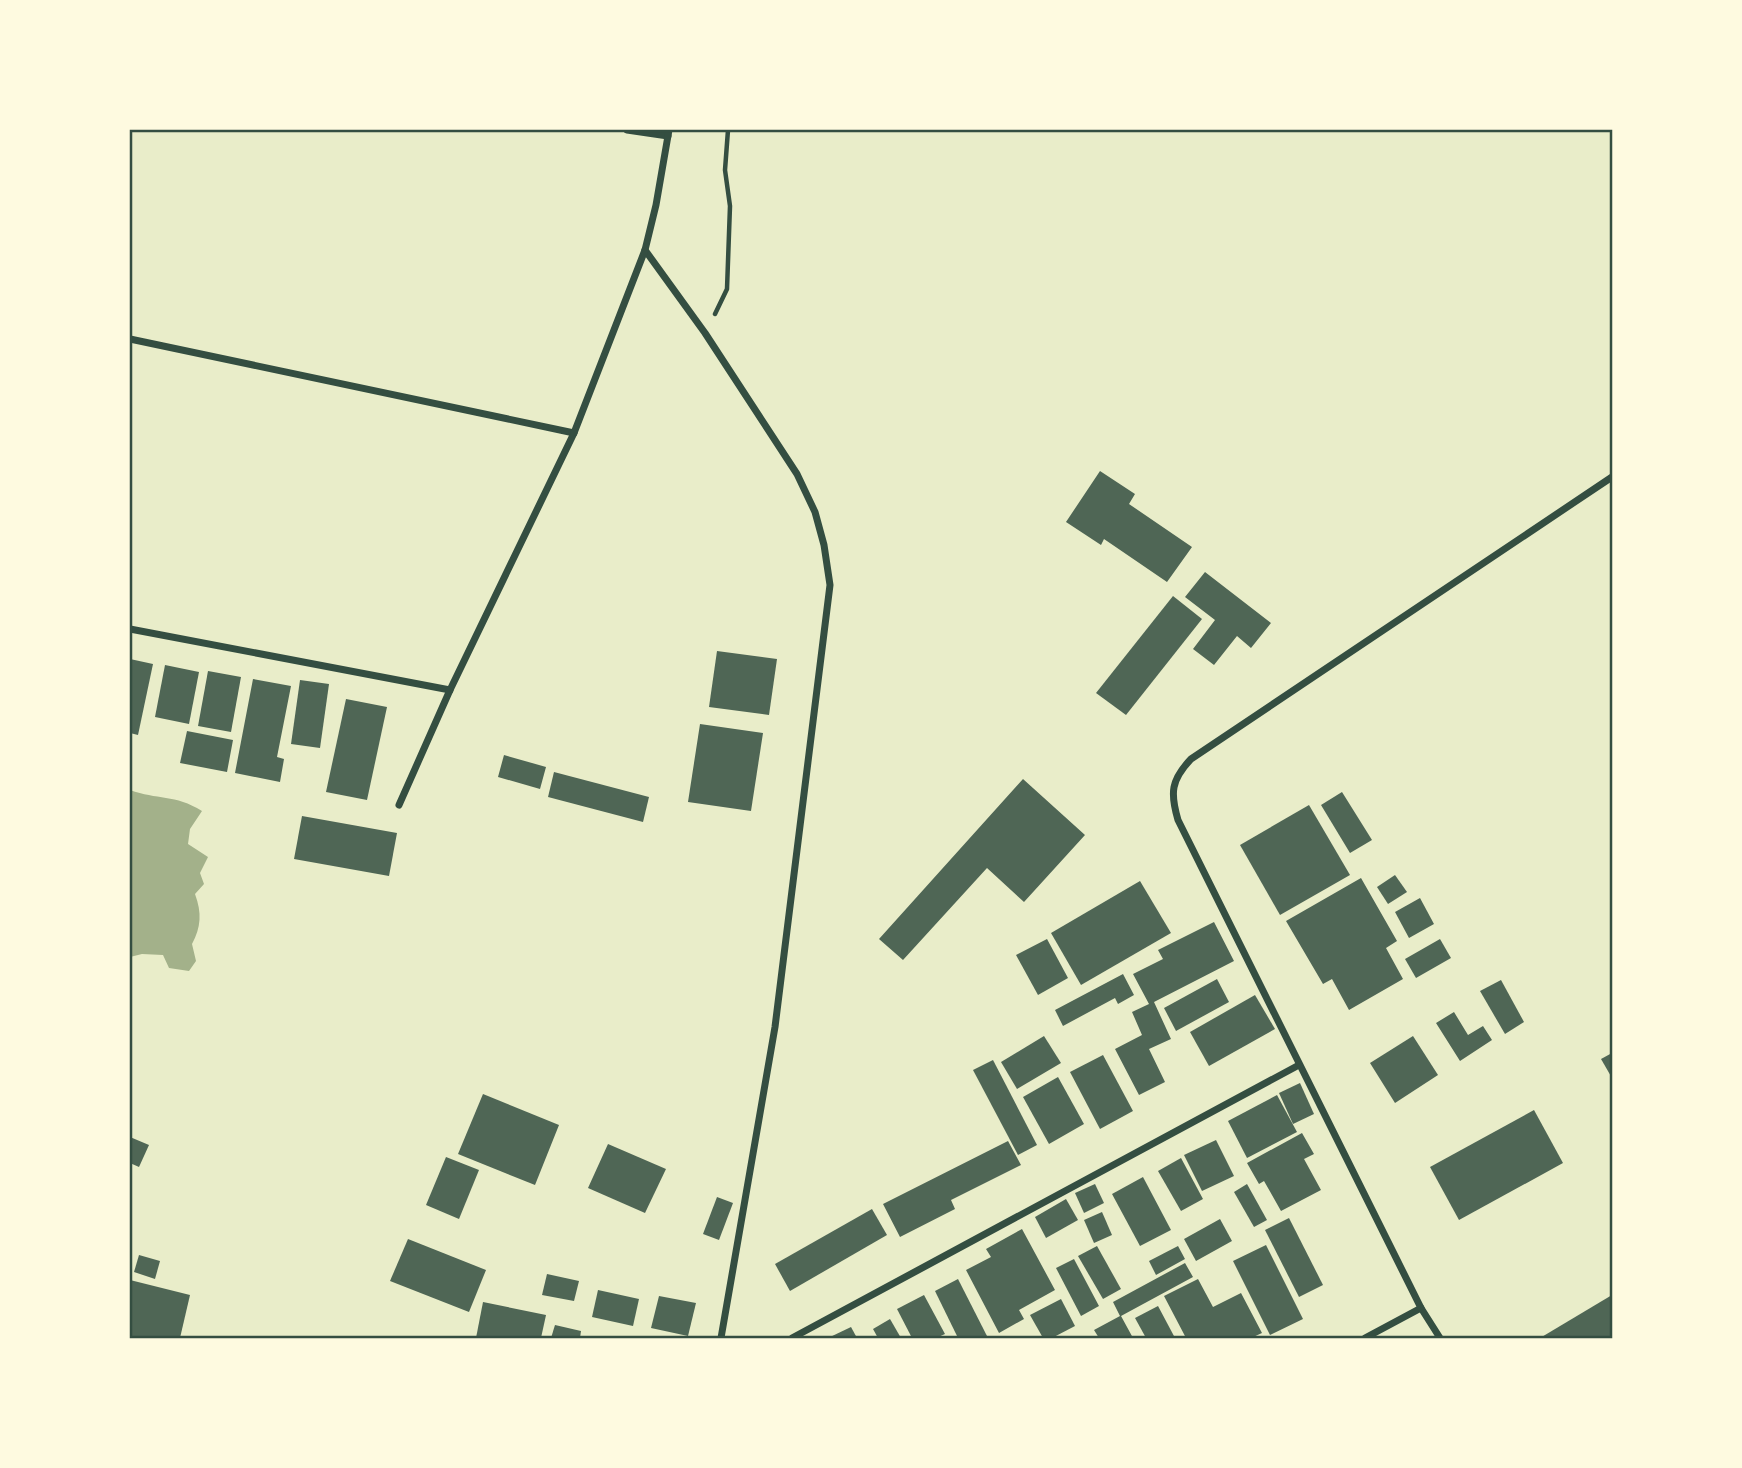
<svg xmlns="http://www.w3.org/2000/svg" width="1742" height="1468" viewBox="0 0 1742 1468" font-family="'Playfair Display',serif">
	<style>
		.water { fill: #a3b18a }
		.building { fill: #4f6655 }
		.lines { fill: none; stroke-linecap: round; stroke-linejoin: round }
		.path { stroke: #344e41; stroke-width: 4.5 }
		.minor { stroke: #344e41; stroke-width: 7 }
		.neatline { fill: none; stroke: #344e41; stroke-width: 2.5 }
	</style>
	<rect width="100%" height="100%" fill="#e9edc9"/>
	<path class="water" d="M130,790C157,800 175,794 202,811L190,829L188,844L208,857L200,873L204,884L195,894C202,913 201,927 192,944L196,961L189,971L169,968L163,955L142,954L130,957Z"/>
	<g class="building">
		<polygon points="1100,471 1135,494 1129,504 1192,547 1167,582 1104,539 1101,545 1066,522"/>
		<polygon points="1205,572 1271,623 1251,648 1237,636 1214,665 1193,649 1215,620 1185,597"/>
		<polygon points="1173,596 1202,619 1126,715 1096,693"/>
		<polygon points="717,651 777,659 769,715 709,707"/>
		<polygon points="130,659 153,664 138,735 130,733"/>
		<polygon points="165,665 199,672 189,724 155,717"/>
		<polygon points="208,671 241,677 231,732 198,726"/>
		<polygon points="253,679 291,686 277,757 284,759 280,782 235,773"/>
		<polygon points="300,680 329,684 320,748 291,744"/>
		<polygon points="346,699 387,707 367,800 326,792"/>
		<polygon points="700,724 763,733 751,811 688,802"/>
		<polygon points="187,731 233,740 227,772 180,763"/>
		<polygon points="504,755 546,767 540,789 498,777"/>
		<polygon points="554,772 649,797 643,822 548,797"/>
		<polygon points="1023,779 1085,835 1024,902 987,868 903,960 879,939"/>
		<polygon points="1342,792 1372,840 1350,853 1321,805"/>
		<polygon points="1309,805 1350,875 1280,915 1240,845"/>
		<polygon points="302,816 397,833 389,876 294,859"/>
		<polygon points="1395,875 1407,892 1388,904 1377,887"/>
		<polygon points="1361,878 1397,941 1386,948 1403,979 1349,1010 1332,979 1323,984 1286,921"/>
		<polygon points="1140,881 1171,933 1081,985 1051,933"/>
		<polygon points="1420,898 1434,924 1409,938 1395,912"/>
		<polygon points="1214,922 1234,961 1154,1002 1171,1039 1149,1049 1165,1082 1139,1095 1115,1049 1142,1035 1132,1012 1149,1004 1133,974 1163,959 1158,950"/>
		<polygon points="1047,939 1068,978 1038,995 1016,955"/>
		<polygon points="1440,939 1451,958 1416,978 1405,959"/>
		<polygon points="1123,974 1134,995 1118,1004 1115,998 1063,1026 1055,1010"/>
		<polygon points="1217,979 1229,1002 1176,1031 1164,1008"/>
		<polygon points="1501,980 1524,1022 1505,1034 1480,991"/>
		<polygon points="1255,995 1275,1029 1209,1066 1190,1032"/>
		<polygon points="1454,1012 1468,1035 1483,1026 1492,1040 1460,1061 1436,1023"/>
		<polygon points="1044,1036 1061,1063 1017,1089 1001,1062"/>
		<polygon points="1413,1036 1438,1075 1395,1103 1370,1063"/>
		<polygon points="1612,1053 1612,1078 1601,1059"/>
		<polygon points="1103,1055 1133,1111 1100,1129 1070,1072"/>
		<polygon points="993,1060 1037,1145 1018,1155 973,1070"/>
		<polygon points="1058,1077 1084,1124 1049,1144 1023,1097"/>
		<polygon points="1300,1083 1314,1114 1293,1124 1279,1093"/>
		<polygon points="483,1094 559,1125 535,1185 458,1154"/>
		<polygon points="1277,1095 1297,1132 1247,1158 1228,1121"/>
		<polygon points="1534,1110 1563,1163 1459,1220 1430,1167"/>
		<polygon points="1302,1133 1314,1154 1304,1159 1321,1190 1281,1211 1264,1181 1259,1184 1247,1163"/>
		<polygon points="130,1137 149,1145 139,1167 130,1163"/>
		<polygon points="1216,1140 1234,1176 1202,1191 1184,1155"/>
		<polygon points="1008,1141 1021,1165 951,1200 955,1209 900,1237 883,1204"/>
		<polygon points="608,1144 666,1169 645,1213 588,1188"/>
		<polygon points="446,1157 479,1170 459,1219 426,1205"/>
		<polygon points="1181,1158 1203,1199 1181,1211 1158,1171"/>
		<polygon points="1143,1177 1171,1230 1140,1246 1112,1194"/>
		<polygon points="1095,1184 1104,1203 1084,1213 1075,1193"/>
		<polygon points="1247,1184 1267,1220 1254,1227 1234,1192"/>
		<polygon points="717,1197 733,1203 719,1240 703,1234"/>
		<polygon points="1066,1199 1078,1220 1046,1238 1035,1217"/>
		<polygon points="872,1209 887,1235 790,1291 775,1264"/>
		<polygon points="1102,1212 1112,1235 1094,1243 1084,1220"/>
		<polygon points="1289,1218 1323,1285 1299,1297 1265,1230"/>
		<polygon points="1220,1219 1232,1241 1196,1261 1184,1239"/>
		<polygon points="1022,1229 1055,1290 1019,1310 1024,1319 999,1333 966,1270 991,1257 986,1249"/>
		<polygon points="408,1239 486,1270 469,1312 390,1281"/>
		<polygon points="1266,1245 1303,1319 1270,1335 1233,1261"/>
		<polygon points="1097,1246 1121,1289 1103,1299 1078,1256"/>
		<polygon points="1178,1246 1185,1259 1156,1275 1149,1261"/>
		<polygon points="139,1255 160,1261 155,1279 134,1272"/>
		<polygon points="1074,1259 1099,1306 1081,1316 1056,1268"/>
		<polygon points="1185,1263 1193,1277 1121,1316 1133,1338 1099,1338 1094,1330 1120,1316 1113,1302"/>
		<polygon points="547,1274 579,1281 574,1301 542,1295"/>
		<polygon points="958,1279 988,1338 958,1338 935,1291"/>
		<polygon points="1198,1279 1213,1307 1241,1293 1262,1333 1251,1338 1186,1338 1164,1296"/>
		<polygon points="130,1280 190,1295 180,1338 130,1338"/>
		<polygon points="598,1290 639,1299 633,1326 592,1317"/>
		<polygon points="924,1295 945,1334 936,1338 912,1338 897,1309"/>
		<polygon points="1612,1295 1612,1338 1540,1338"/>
		<polygon points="659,1296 696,1303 688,1336 651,1328"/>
		<polygon points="1061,1299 1075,1326 1052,1338 1043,1338 1030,1315"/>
		<polygon points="483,1302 546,1315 541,1338 476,1338"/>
		<polygon points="1158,1306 1175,1338 1146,1338 1135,1318"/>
		<polygon points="890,1319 901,1338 878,1338 873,1329"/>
		<polygon points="555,1325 581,1331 580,1338 551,1338"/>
		<polygon points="851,1327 857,1338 828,1338"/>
	</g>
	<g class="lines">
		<polyline class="path" points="715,314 727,289 730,206 725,170 728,130"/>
		<g class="minor">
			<polyline points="627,130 668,136"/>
			<polyline points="645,250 705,333 797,474 815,512 824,545 830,585 775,1027 721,1338"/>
			<polyline points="130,339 574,433"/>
			<polyline points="130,629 450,690"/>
			<polyline points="399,805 450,690 574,433 645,250 656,205 669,130"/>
			<polyline points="792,1338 1299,1065"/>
			<polyline points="1365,1338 1421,1308"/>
			<path d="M1440,1338L1421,1308L1178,820C1170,793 1171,780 1191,759L1612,477"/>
		</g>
	</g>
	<rect width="1742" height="1468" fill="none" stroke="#fefae0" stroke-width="262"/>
	<rect x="131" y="131" width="1480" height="1206" class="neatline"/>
</svg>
